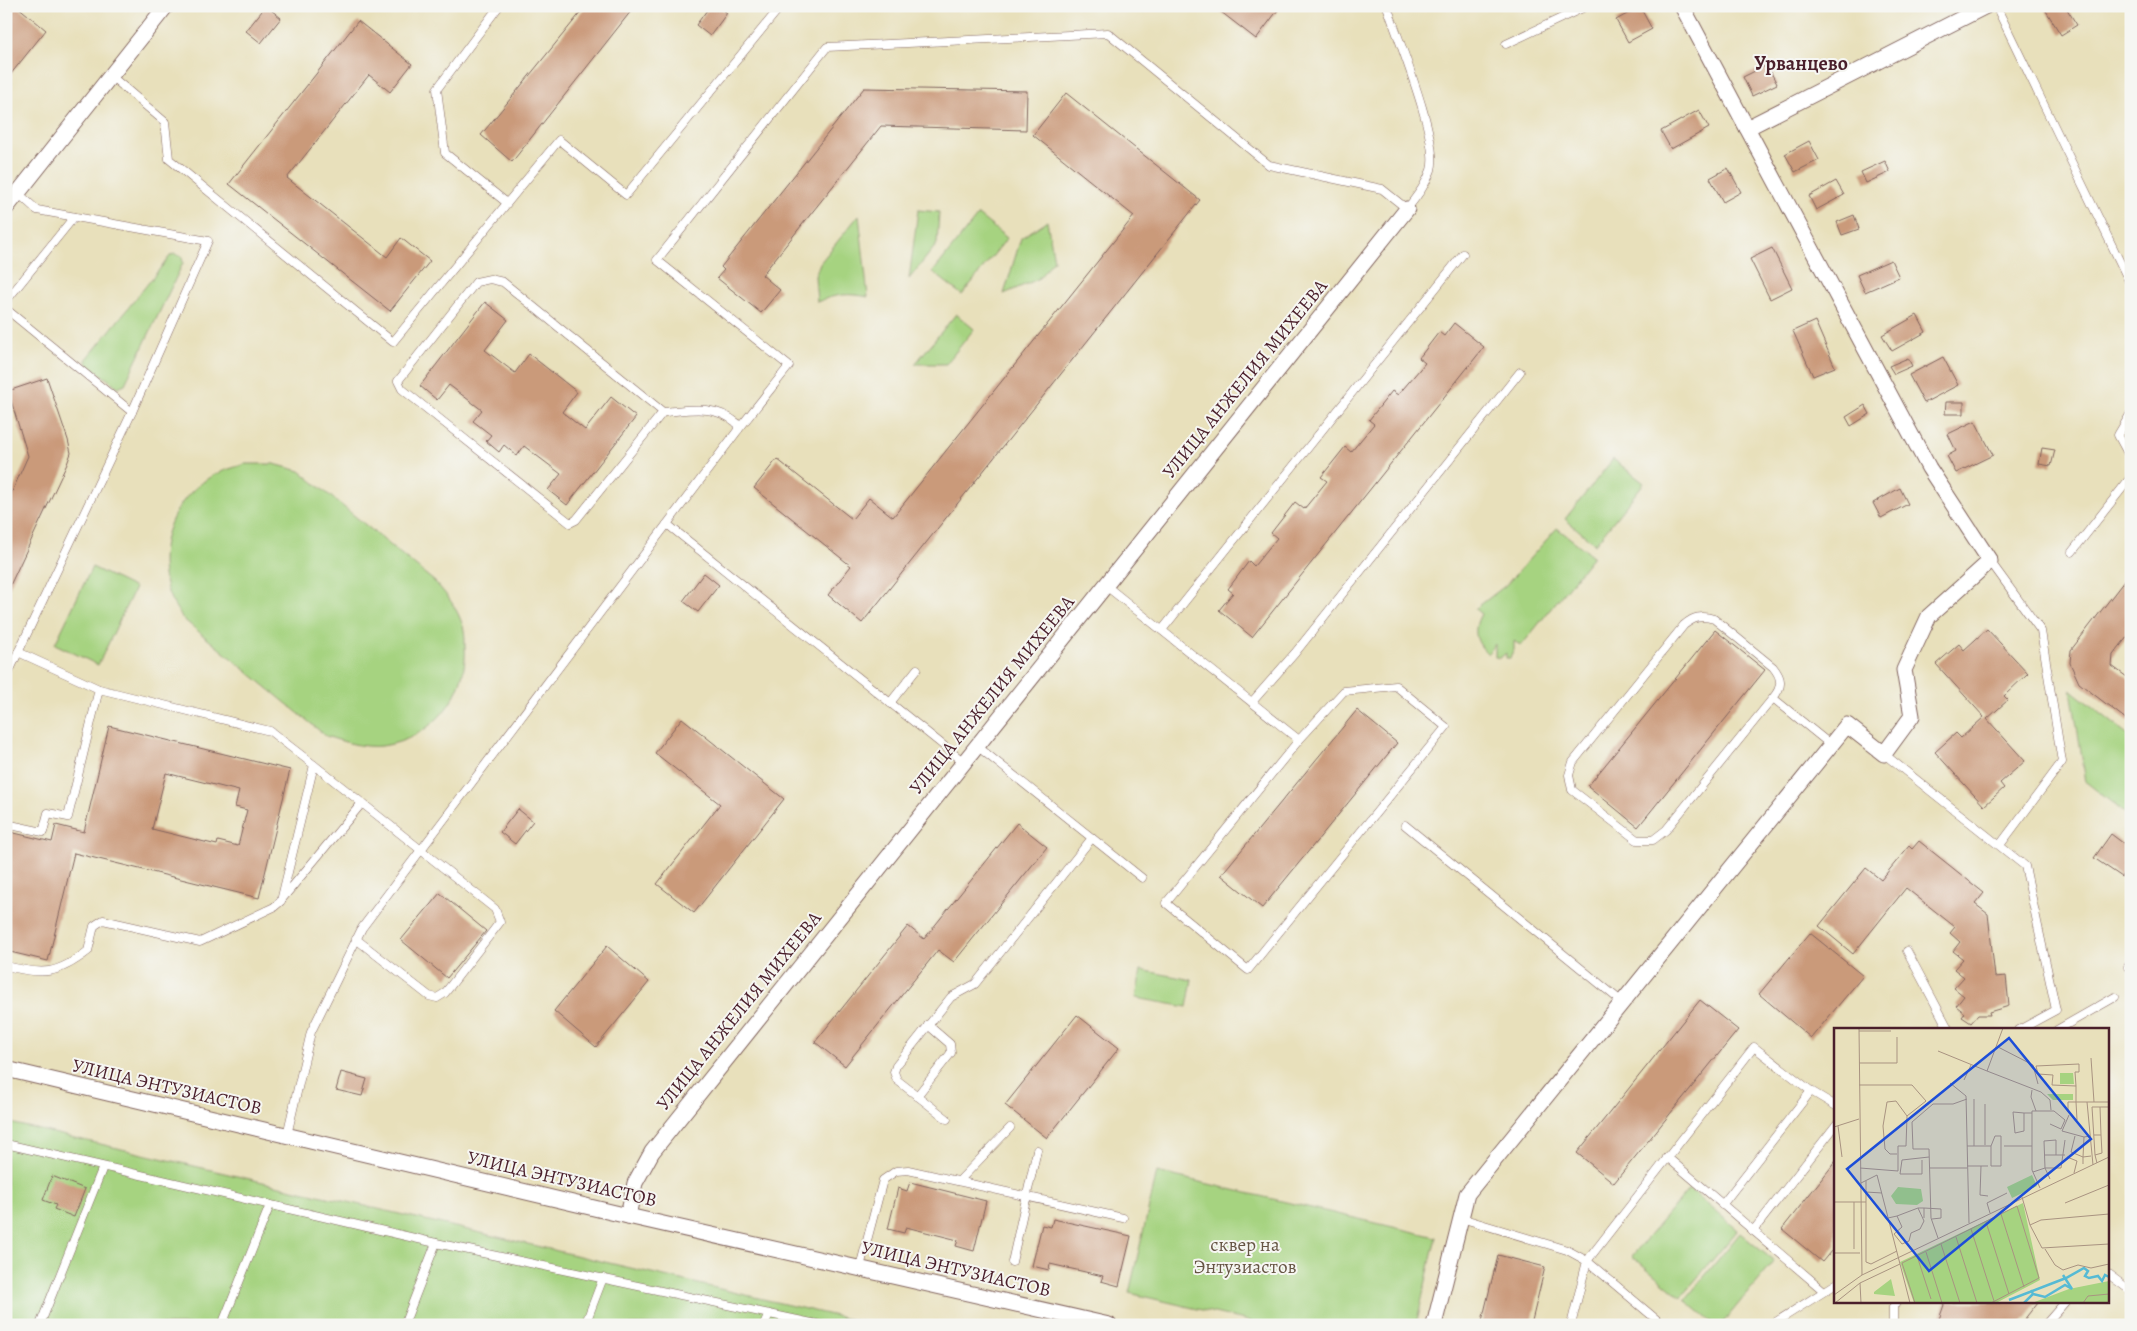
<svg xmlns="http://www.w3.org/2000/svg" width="2137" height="1331" viewBox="0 0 2137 1331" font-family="Alegreya,serif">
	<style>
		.green { fill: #a6d380; stroke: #787956 }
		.building { fill: #ca9a7a; fill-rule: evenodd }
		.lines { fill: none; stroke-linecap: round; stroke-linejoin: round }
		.service-casing { stroke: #81635d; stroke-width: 9 }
		.minor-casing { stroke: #81635d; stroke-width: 17 }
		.service { stroke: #fff; stroke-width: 8 }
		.minor { stroke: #fff; stroke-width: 15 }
		.labels { text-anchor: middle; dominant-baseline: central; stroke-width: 4; stroke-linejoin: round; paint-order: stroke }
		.street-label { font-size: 19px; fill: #4a1f2b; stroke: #f6f6f2 }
		.park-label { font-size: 19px; fill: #654; stroke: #f6f6f2 }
		.neighbourhood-label { font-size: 20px; font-weight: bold; fill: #4a1f2b; stroke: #f6f6f2 }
		.inset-river { fill: none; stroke: #56bad4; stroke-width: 2.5 }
		.inset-road { fill: none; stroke: #a99381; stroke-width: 1 }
		.view { fill: #1d4ed8; fill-opacity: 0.15; stroke: #1d4ed8; stroke-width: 2.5 }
		.inset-edge { fill: none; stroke: #4a1f2b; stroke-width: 2.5 }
	</style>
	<rect width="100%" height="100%" fill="#f6f6f2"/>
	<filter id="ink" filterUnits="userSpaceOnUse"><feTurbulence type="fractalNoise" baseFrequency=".02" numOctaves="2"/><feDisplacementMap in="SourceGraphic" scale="10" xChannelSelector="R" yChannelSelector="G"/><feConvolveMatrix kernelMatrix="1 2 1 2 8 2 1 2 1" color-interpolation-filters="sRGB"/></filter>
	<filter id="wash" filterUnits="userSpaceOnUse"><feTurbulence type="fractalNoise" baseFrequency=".0096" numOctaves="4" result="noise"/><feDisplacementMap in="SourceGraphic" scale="20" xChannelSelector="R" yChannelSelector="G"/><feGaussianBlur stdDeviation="1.12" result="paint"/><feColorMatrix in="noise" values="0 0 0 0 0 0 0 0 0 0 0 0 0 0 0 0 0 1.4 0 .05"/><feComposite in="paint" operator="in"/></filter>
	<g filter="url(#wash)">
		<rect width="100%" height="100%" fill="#e8e0bb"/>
		<g class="green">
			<polygon points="918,210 939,212 937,244 909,279"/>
			<path d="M859,215L868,297C849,293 836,294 817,302L815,276L820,263Z"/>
			<polygon points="978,215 1007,238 962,295 933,272"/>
			<polygon points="1047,221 1054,260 1038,279 1004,294 1021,238"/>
			<polygon points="175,254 182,257 183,263 125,384 118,387 87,364 86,360 171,255"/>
			<polygon points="956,314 974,329 946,364 915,364"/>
			<polygon points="1613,459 1644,483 1595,544 1565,519"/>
			<path d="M245,464H274L300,471L435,582C448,596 457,608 463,626C465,632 465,639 465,645C469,695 432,739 382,746C363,748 344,742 326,736L182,618C178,610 172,603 169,595C154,554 168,507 203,482C215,472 230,469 245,464Z"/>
			<path d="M1557,528L1593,556L1521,646L1514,641V650L1510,658H1506V653L1500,658L1495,657V644L1488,654C1475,642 1472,630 1481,614L1475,609L1506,585Z"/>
			<polygon points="92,567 135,588 98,665 55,644"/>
			<polygon points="2071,690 2131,737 2131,818 2086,782"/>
			<polygon points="1141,970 1192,980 1187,1007 1136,998"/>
			<polygon points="6,1122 874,1325 6,1325"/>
			<polygon points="1157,1172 1436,1237 1416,1325 1266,1325 1129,1293"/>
			<polygon points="1689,1189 1738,1230 1681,1297 1632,1256"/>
			<polygon points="1740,1233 1774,1261 1721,1325 1715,1325 1685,1300"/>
		</g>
		<g id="blocks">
			<g class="building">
				<polygon points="6,6 17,6 46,30 6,80"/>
				<polygon points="266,6 281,18 261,43 246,31"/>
				<polygon points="586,6 635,6 512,162 481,135"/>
				<polygon points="710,6 718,6 727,13 710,36 696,25"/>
				<polygon points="1217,6 1281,6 1256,39 1216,8"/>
				<polygon points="2043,6 2065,6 2077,25 2061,35"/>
				<polygon points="1640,7 1652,29 1628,42 1616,20"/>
				<polygon points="358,21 412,64 390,92 369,75 287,178 387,257 401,238 430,261 390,311 229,184"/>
				<polygon points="1767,65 1777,84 1752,96 1743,77"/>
				<polygon points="864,88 1027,91 1026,130 881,126 762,275 780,290 761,313 717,278 724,270 721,267"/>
				<polygon points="1066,93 1200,200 862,623 828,595 851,566 754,488 777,459 852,519 869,498 893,517 1134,216 1033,135"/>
				<polygon points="1699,110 1709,128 1671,149 1661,131"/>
				<polygon points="1809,141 1819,160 1795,172 1785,154"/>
				<polygon points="1885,161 1890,172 1866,183 1861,172"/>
				<polygon points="1728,168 1741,192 1723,202 1710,178"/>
				<polygon points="1836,181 1844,195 1816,210 1809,196"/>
				<polygon points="1854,215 1859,229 1842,235 1837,222"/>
				<polygon points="1772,248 1792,288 1770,299 1750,259"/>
				<polygon points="1891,260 1899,277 1865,292 1857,275"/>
				<polygon points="485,302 508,320 485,350 515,373 529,354 577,392 562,412 585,430 611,397 636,417 567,505 548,490 561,474 524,446 517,456 504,445 499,452 486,441 491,435 473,421 482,410 449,385 437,400 420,386"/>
				<polygon points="1917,315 1926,332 1892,351 1882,335"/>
				<polygon points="1815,321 1835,367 1813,376 1793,331"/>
				<polygon points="1454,323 1484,347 1252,637 1219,610 1233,593 1228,589 1249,561 1254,566 1277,538 1271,533 1295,502 1304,509 1327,481 1321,477 1345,447 1351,452 1374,424 1369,420 1392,391 1398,395 1425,363 1419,358 1439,332 1444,336"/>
				<polygon points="1943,357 1958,385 1924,403 1909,375"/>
				<polygon points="1908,358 1912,366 1894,374 1889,366"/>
				<polygon points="47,378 68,440 71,453 67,464 6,594 6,505 28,456 8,391"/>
				<polygon points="1946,402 1964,402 1964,414 1945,414"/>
				<polygon points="1865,405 1870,414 1851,426 1846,417"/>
				<polygon points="1975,421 1993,455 1956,473 1947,456 1956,451 1948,434"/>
				<polygon points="2042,448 2055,450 2051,466 2039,464"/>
				<polygon points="1900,488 1908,504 1881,518 1873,503"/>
				<polygon points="2131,572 2131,632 2113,655 2112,666 2131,680 2131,723 2079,683 2070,663 2071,650"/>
				<polygon points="704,573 719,585 698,612 683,601"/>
				<polygon points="1987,629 2028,673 2004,696 2008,700 1987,719 2025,761 2000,783 2004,788 1984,806 1935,752 1956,733 1961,738 1984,717 1936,664 1959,644 1964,650"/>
				<polygon points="1715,630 1765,670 1638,827 1588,786"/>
				<polygon points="1357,710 1397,743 1262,908 1221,875"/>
				<polygon points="682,718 784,799 694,913 657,884 720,804 655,753"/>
				<path d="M109,726L290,770L259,898L74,853L48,961L6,951V831L52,842L56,825L84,832ZM166,773L239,791L235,807L247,810L238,846L218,841L217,845L152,829Z"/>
				<polygon points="518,809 533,821 515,844 500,832"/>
				<polygon points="1017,823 1047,847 954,962 938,950 845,1066 815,1042 908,926 924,939"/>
				<polygon points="2111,834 2131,849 2131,864 2122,877 2094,858"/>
				<polygon points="1919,841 1984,893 1975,904 1988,914 1995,977 2006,976 2009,1006 1989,1012 1990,1015 1978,1015 1971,1023 1962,1017 1965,1013 1956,1006 1964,996 1954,988 1964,977 1954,969 1963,959 1953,951 1960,942 1950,933 1955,927 1906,888 1853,954 1819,926 1866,868 1881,880 1909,846 1912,849"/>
				<polygon points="440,893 486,931 447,978 401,940"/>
				<polygon points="1810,933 1863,976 1811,1038 1759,994"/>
				<polygon points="607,946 649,982 596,1047 554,1011"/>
				<polygon points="1700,1000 1738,1030 1614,1183 1577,1153"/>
				<polygon points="1077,1015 1119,1048 1047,1138 1005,1105"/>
				<polygon points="341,1072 367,1079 362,1096 336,1090"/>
				<polygon points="1836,1161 1836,1245 1822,1262 1782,1229"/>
				<polygon points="52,1176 85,1189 74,1217 54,1209 56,1205 43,1200"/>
				<polygon points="910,1182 986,1201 974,1251 956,1246 958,1240 906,1227 904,1233 888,1229 898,1188 907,1191"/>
				<polygon points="1053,1219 1131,1236 1119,1286 1101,1281 1103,1276 1050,1264 1049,1270 1032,1266 1042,1225 1051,1227"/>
				<polygon points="1498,1255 1545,1267 1531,1325 1481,1325"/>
				<polygon points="1945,1302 2038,1302 2020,1325 1937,1325"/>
			</g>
		</g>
	</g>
	<g filter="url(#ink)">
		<use href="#blocks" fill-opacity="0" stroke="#81635d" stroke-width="1"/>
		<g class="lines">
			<g class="service-casing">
				<g id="service">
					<polyline points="499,6 437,89 445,153 507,203"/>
					<polyline points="1996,6 2131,285"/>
					<polyline points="1506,44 1587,6"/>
					<polyline points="111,76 165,122 169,159 393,342 559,140 626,195 781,6"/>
					<polyline points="6,301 74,217"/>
					<polyline points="6,309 132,412"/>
					<path d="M663,412L576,520L570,523L402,389L398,381L476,282L490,279L503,282L663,412C691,410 714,404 737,423L738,430"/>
					<polyline points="2131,413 2118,435 2131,459"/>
					<polyline points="667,524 964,762"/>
					<polyline points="2072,552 2131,477"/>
					<polyline points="1990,561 2041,631 2062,762 2000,845"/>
					<polyline points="1105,585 1299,740 1166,903 1248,970 1446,727 1396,686 1344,691 1299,740"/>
					<polyline points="1162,630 1463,254"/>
					<polyline points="6,678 132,412 208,241 37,210 18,193"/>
					<path d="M1773,698C1783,686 1782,678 1773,667L1714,619C1701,615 1694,617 1684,625L1573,762L1569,775L1572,790L1637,840H1653L1666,830L1773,698L1831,745"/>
					<polyline points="1252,702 1295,653 1520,372"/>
					<polyline points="890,703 917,669"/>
					<polyline points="977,746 1142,878"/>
					<polyline points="1884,754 2025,866 2056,1010 2019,1030"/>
					<polyline points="6,824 43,832 48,813 68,817 99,689"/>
					<polyline points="1405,825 1622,1002"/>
					<polyline points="282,899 362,803 314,765"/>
					<polyline points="356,939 429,996 437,998 445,993 500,922 495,909 362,803"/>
					<polyline points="1907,951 1949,1030"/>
					<path d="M6,966C43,975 57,975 88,951L94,926L103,920L200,942L274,907L281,901L314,765L270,731L99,689L18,652"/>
					<polyline points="2128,967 2131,964"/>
					<polyline points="2057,1030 2115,997"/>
					<polyline points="917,1096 951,1053 950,1044 928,1025"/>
					<polyline points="947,1119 897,1080 894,1072 896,1066 951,997 975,984 1092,838"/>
					<path d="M287,1135L311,1032L362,928L738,430L789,366L657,260L827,47L1108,33L1269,165L1382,189L1407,209C1416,197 1426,185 1431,170C1440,141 1398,39 1387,6"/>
					<polyline points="6,1144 436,1243 821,1325"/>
					<polyline points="1667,1157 1824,1291"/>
					<polyline points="959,1181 1010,1128"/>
					<polyline points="1722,1205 1811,1091"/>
					<polyline points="1461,1218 1567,1250 1587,1261 1571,1325"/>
					<polyline points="1753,1231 1836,1125"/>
					<polyline points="1012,1262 1037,1150"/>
					<polyline points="860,1267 883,1180 896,1171 908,1170 1123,1218"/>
					<polyline points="2108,1274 2131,1291"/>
					<polyline points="40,1325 103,1167"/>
					<polyline points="222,1325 270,1205"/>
					<polyline points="404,1325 436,1243"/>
					<polyline points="585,1325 603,1278"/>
					<polyline points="764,1325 769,1314"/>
					<polyline points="1663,1325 1587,1261 1754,1047 1811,1091 1836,1106"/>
					<polyline points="1771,1325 1836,1284"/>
					<polyline points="1893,1325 1893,1307 1896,1302"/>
					<polyline points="2045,1325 2065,1302"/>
				</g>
			</g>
			<g class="minor-casing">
				<g id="minor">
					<polyline points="1682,6 1747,128 1986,6"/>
					<polyline points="6,208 166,6"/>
					<polyline points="6,1069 628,1216 1109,1325"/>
					<polyline points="628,1216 635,1183 652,1152 1407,209"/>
					<polyline points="1434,1325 1467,1194 1847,725 1884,754 1912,716 1904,670 1929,616 1990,561 1929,468 1747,128"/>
				</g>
			</g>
			<use href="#service" class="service"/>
			<use href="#minor" class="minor"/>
		</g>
	</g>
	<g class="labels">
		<g class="street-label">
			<text transform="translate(1245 379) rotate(-51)">УЛИЦА АНЖЕЛИЯ МИХЕЕВА</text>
			<text transform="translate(992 695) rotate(-51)">УЛИЦА АНЖЕЛИЯ МИХЕЕВА</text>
			<text transform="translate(739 1011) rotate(-51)">УЛИЦА АНЖЕЛИЯ МИХЕЕВА</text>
			<text transform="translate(167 1087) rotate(13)">УЛИЦА ЭНТУЗИАСТОВ</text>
			<text transform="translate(562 1179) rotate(13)">УЛИЦА ЭНТУЗИАСТОВ</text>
			<text transform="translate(956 1269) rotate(13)">УЛИЦА ЭНТУЗИАСТОВ</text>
		</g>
		<g class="park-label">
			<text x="1245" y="1245">сквер на<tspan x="1245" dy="22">Энтузиастов</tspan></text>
		</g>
		<g class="neighbourhood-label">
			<text x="1801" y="63">Урванцево</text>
		</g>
	</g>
	<g transform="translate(1834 1028)">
		<rect width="275" height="275" fill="#e8e0bb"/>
		<path d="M226,45H239L240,56H226ZM213,66H239V72H219ZM198,147L203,158L178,170L173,159ZM64,159L87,161L89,173L83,177L62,176L57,168ZM189,175L206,252L162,275H80L66,234ZM57,251L61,268L40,266V264ZM275,253V275H198L235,261Z" fill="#a6d380"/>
		<path class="inset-river" d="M199,266L211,269L231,257L238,261L229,247M175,272L232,250L250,240L254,243L251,248L255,250L264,248L268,253L271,247L275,249M190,275L199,266L197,262"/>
		<path class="inset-road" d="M25,0L28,247M25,3H57M164,19L199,37L204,56M104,23L153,43L169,0M257,30L260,74H275M25,35H63V9M153,43L207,64L216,72L217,82M130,52L137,37M116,55L132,68L135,195M25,57H78L92,73L73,88L72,118H64V143L26,140M198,62L197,69L202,83M140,71V118M253,74L259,137M266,79L267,107M234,84V74H242V58L241,44H245V36L202,38L204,46L219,47L218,57L242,58M190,85L179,84L181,105L190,103V85H198M235,87L228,103L250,109M243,92L242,74H260M4,98L8,129M0,99L25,91M260,107H267L268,125L261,127L263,135M241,108L237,124L249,129V136M256,108L250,109L249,129L257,128M151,117V76M133,118H157V138H167V108H161L157,118M170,118H198M63,126H56L51,121L49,98L53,74L62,73L73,88M211,127H231M222,127V112L210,113L211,140H227L231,112M261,127L258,79H275M233,129L243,133L240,145M88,132V146H66L68,132L95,129M133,138H154M147,138L146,167L154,168M96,140H133M199,144L211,140L216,151M32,153V234L37,236L63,223M27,155L43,147L66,236M206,160L198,142V83H220L231,92L227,101L216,96M32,164L48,165M188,169L196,197M0,174H32M231,175L275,157M84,180H90V190M90,180L107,181V190L98,191M156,185L153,175L173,165M167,186L190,259M275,186L207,192L196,197L208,220L275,216M54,190L63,188L68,199L60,206L68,216L75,213L77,205L86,201L90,193L84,180L63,188M152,194L175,266M137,201L160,273M122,209L143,275M104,210L97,190L95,121H79L78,94L99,76H119L133,71M107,216L126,275M20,221V174M211,221L221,237L229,242L244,237L257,240L275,236M92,224L108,275M0,225H26M83,228L97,271M0,267L28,247L275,129M1,275L26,255M27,275L26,255L66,236L76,275M81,275L68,235L183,178L205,250L157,275M249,275L254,268L275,266"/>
		<path class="view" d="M175,10L257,111L95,243L13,141Z"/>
		<rect width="275" height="275" class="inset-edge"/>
	</g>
	<rect width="2137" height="1331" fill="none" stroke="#f6f6f2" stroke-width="25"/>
</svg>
